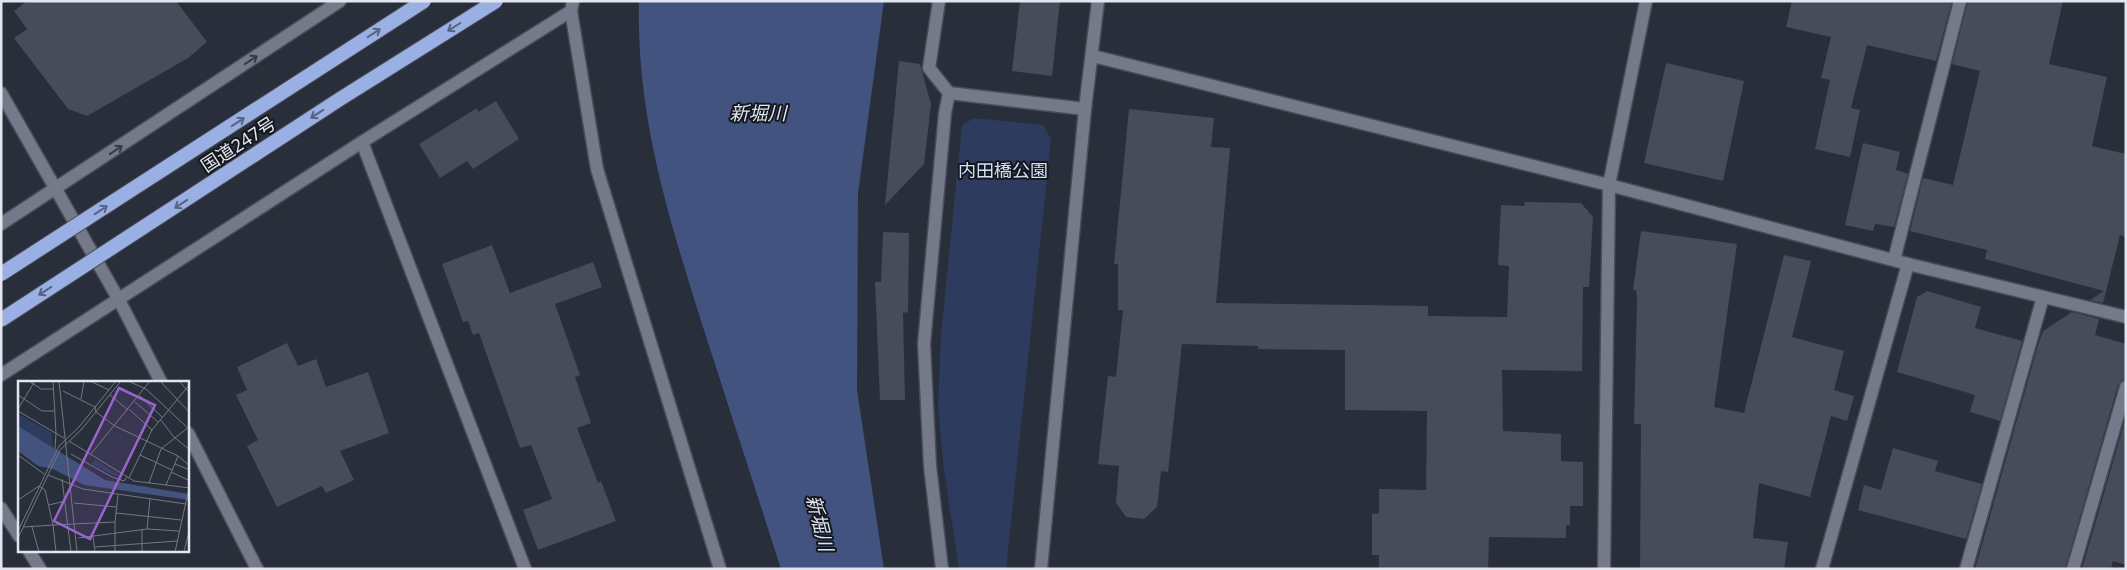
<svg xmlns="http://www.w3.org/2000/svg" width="2127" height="570" viewBox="0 0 2127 570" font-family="'Noto Sans','Noto Sans JP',sans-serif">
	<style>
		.green { fill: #2d3b5f }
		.water { fill: #42537f }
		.building { fill: #464c59 }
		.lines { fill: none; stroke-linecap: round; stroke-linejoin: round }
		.minor-casing { stroke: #484c56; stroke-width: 15 }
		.tertiary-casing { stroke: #484c56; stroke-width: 15 }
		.minor { stroke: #747a89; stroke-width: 12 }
		.tertiary { stroke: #747a89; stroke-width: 12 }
		.trunk-bridge-casing { stroke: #484c56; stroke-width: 16; stroke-linecap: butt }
		.trunk-bridge { stroke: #9aafe4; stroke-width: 14 }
		.oneway { stroke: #576380 }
		.oneway2 { stroke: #363a42 }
		.labels { text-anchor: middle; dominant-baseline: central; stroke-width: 4; stroke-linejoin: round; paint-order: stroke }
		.street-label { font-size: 18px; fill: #e3e6ee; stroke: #14171c }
		.park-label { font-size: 18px; fill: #d2defc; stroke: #14171c }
		.water-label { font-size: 19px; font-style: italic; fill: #dee4f3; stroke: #14171c }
		.inset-road { fill: none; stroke: #737883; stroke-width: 1 }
		.view { fill: #9a64cd; fill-opacity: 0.15; stroke: #9a64cd; stroke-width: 2.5 }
		.inset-edge { fill: none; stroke: #e3e6ee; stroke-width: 2.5 }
	</style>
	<rect width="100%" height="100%" fill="#292e3b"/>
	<polygon class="green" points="974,118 1043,125 1051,139 1006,569 959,569 944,470 938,408 941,335 962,125"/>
	<path class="water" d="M639,1H884L858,193L857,390L884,569H781C755,488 729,408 703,327C669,219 636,116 639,1Z"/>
	<g class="building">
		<polygon points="27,1 176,1 207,42 188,58 87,116 68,109 14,38 27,29 14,11"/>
		<polygon points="1020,1 1060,1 1052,76 1012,71"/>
		<polygon points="1792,1 1952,1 1936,61 1867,45 1851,108 1860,110 1850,157 1815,149 1830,80 1821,78 1831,37 1786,27"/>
		<polygon points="1968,1 2063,1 2049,64 2107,77 2092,146 2126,154 2126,237 2120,235 2103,303 2090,300 2104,291 1985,259 1987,250 1910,231 1923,178 1953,185 1980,71 1952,64"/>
		<polygon points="899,61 920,64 931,104 924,164 885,205"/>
		<polygon points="1666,63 1744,81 1723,181 1644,163"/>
		<polygon points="496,101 519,139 473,169 467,161 440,178 419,144 477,108 478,112"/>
		<polygon points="1129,109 1214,118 1211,147 1230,148 1216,303 1428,306 1428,316 1507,317 1509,266 1498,265 1501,205 1524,206 1525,202 1581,203 1593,217 1589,287 1583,287 1582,371 1502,370 1503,431 1561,434 1561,461 1583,462 1583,506 1570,506 1570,525 1566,525 1566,538 1489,537 1488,569 1379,569 1379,555 1372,555 1372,514 1379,513 1379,489 1426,490 1427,411 1345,410 1345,350 1258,349 1258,346 1182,344 1168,472 1161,471 1157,507 1144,519 1126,517 1116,503 1119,466 1098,464 1108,376 1116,377 1123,310 1118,310 1118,264 1114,264"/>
		<polygon points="1863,143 1900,152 1896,170 1908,174 1894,227 1875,224 1873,231 1845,225"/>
		<polygon points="1641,231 1737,244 1714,407 1744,413 1784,255 1811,261 1792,337 1844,351 1834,390 1854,396 1847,421 1831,416 1810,497 1759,483 1753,538 1788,542 1784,569 1640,569 1641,424 1634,424 1637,300 1636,290 1633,290"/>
		<polygon points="883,232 909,233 908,312 903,313 905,400 880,400 875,282 881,282"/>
		<polygon points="492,245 510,293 593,262 602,287 555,304 580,375 575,377 591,423 577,428 598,483 601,481 616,521 538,550 523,510 552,499 531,445 520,448 479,333 473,335 468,321 463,322 442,264"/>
		<polygon points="1927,291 1981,307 1975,328 2022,341 2000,421 1970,412 1975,395 1897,372 1917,297"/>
		<polygon points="2072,312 2099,319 2095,335 2126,344 2126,379 2121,381 2118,385 2065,569 1975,569 2038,345 2043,331"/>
		<polygon points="287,343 298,366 316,359 326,387 368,372 389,433 340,451 354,480 326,493 322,486 277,507 247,446 258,440 236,395 247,390 237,367"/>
		<polygon points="2126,417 2126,565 2113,561 2111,569 2082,569"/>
		<polygon points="1893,448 1938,461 1935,471 1982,484 1966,539 1858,510 1864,485 1881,490"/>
	</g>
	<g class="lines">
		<g class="minor-casing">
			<g id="minor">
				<polyline points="573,1 571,11 597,169 720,569"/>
				<polyline points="939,1 929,68 949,93 945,113 924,344 930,466 942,569"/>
				<polyline points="1093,56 1609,185 1908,264 2126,317"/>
				<polyline points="949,93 1085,109"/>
				<polyline points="362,142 525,569"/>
				<polyline points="1,224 340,1"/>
				<polyline points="1894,260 1960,1"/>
				<polyline points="1,375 362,142 571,11"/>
				<polyline points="1,508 19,536"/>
				<polyline points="29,551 40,569"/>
				<polyline points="1604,569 1609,185 1646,1"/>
				<polyline points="1822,569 1908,264"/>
				<polyline points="1966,569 2043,297"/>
				<polyline points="2073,569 2126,387"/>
			</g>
		</g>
		<g class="tertiary-casing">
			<g id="tertiary">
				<polyline points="1,93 119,300 161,382"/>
				<polyline points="188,433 257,569"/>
				<polyline points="1041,569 1085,109 1098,1"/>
			</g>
		</g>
		<use href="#minor" class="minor"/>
		<use href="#tertiary" class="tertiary"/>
		<g class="trunk-bridge-casing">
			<g id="trunk-bridge">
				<polyline points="1,274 424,1"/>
				<polyline points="1,320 340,99 496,1"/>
			</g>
		</g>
		<use href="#trunk-bridge" class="trunk-bridge"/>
	</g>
	<defs><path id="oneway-shaft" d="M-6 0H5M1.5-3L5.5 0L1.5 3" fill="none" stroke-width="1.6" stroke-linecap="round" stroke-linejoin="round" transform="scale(1.25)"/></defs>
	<g class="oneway">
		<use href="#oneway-shaft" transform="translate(454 27) rotate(148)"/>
		<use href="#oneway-shaft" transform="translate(374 33) rotate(-33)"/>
		<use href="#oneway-shaft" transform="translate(317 114) rotate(147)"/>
		<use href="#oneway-shaft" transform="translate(238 122) rotate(-33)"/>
		<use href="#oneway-shaft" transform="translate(181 204) rotate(147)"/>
		<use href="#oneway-shaft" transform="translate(101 210) rotate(-33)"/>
		<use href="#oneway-shaft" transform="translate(45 291) rotate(147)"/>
	</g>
	<g class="oneway2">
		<use href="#oneway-shaft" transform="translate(251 60) rotate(-34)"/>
		<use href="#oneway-shaft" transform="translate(116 150) rotate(-34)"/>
	</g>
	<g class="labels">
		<g class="street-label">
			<text transform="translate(238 144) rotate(-33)">国道247号</text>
		</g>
		<g class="park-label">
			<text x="1003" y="170">内田橋公園</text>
		</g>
		<g class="water-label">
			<text x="758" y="113">新堀川</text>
			<text transform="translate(820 523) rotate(76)">新堀川</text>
		</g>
	</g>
	<g transform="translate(18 381)">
		<rect width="171" height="171" fill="#292e3b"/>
		<path d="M0,33L33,51L35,67L0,45ZM77,79L104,96V98L73,83Z" fill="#2d3b5f"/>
		<path d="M0,45L87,99L171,113V119L66,104L35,88L20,85L0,70Z" fill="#42537f"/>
		<path class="inset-road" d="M11,0L23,8H35M35,0L38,52M41,0L59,171M72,0L91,9M110,0L128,8L172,49M142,0L172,32M161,0L172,12M45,10L77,26L78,31L97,45L160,75L172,85M0,14L24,30H36M92,14L110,29M122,15L144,36M63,18L66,0M117,21L140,41M0,28L17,0M111,28L134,49M0,30L46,57M142,38L156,56L172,69M51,60L116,100L172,107M37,68L38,52M53,73L94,96L106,100L109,96M73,73L132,0M0,74L26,93M122,74L154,89M157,83L172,89M153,91L172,100M30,94L65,108L168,123M111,97L134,49L172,3M44,98L53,171M131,102L143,68L172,45M148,104L160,75M0,119L21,105L27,109L35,144L97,141V171M56,122L98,126M31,124L47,120M98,132L163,139M97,141L100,114M6,146L35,144L38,171M14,146L21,171M129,148L132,118M124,149V171M0,150L41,65L61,46L98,0M75,155L77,171M0,157L42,69L63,49L103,0M60,157L129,148L161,150M77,166L159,160M157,171L171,107M166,171L170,154"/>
		<path class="view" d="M101,7L137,24L72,158L36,140Z"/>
		<rect width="171" height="171" class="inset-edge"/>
	</g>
	<rect width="2127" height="570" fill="none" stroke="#e3e6ee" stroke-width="5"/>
</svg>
